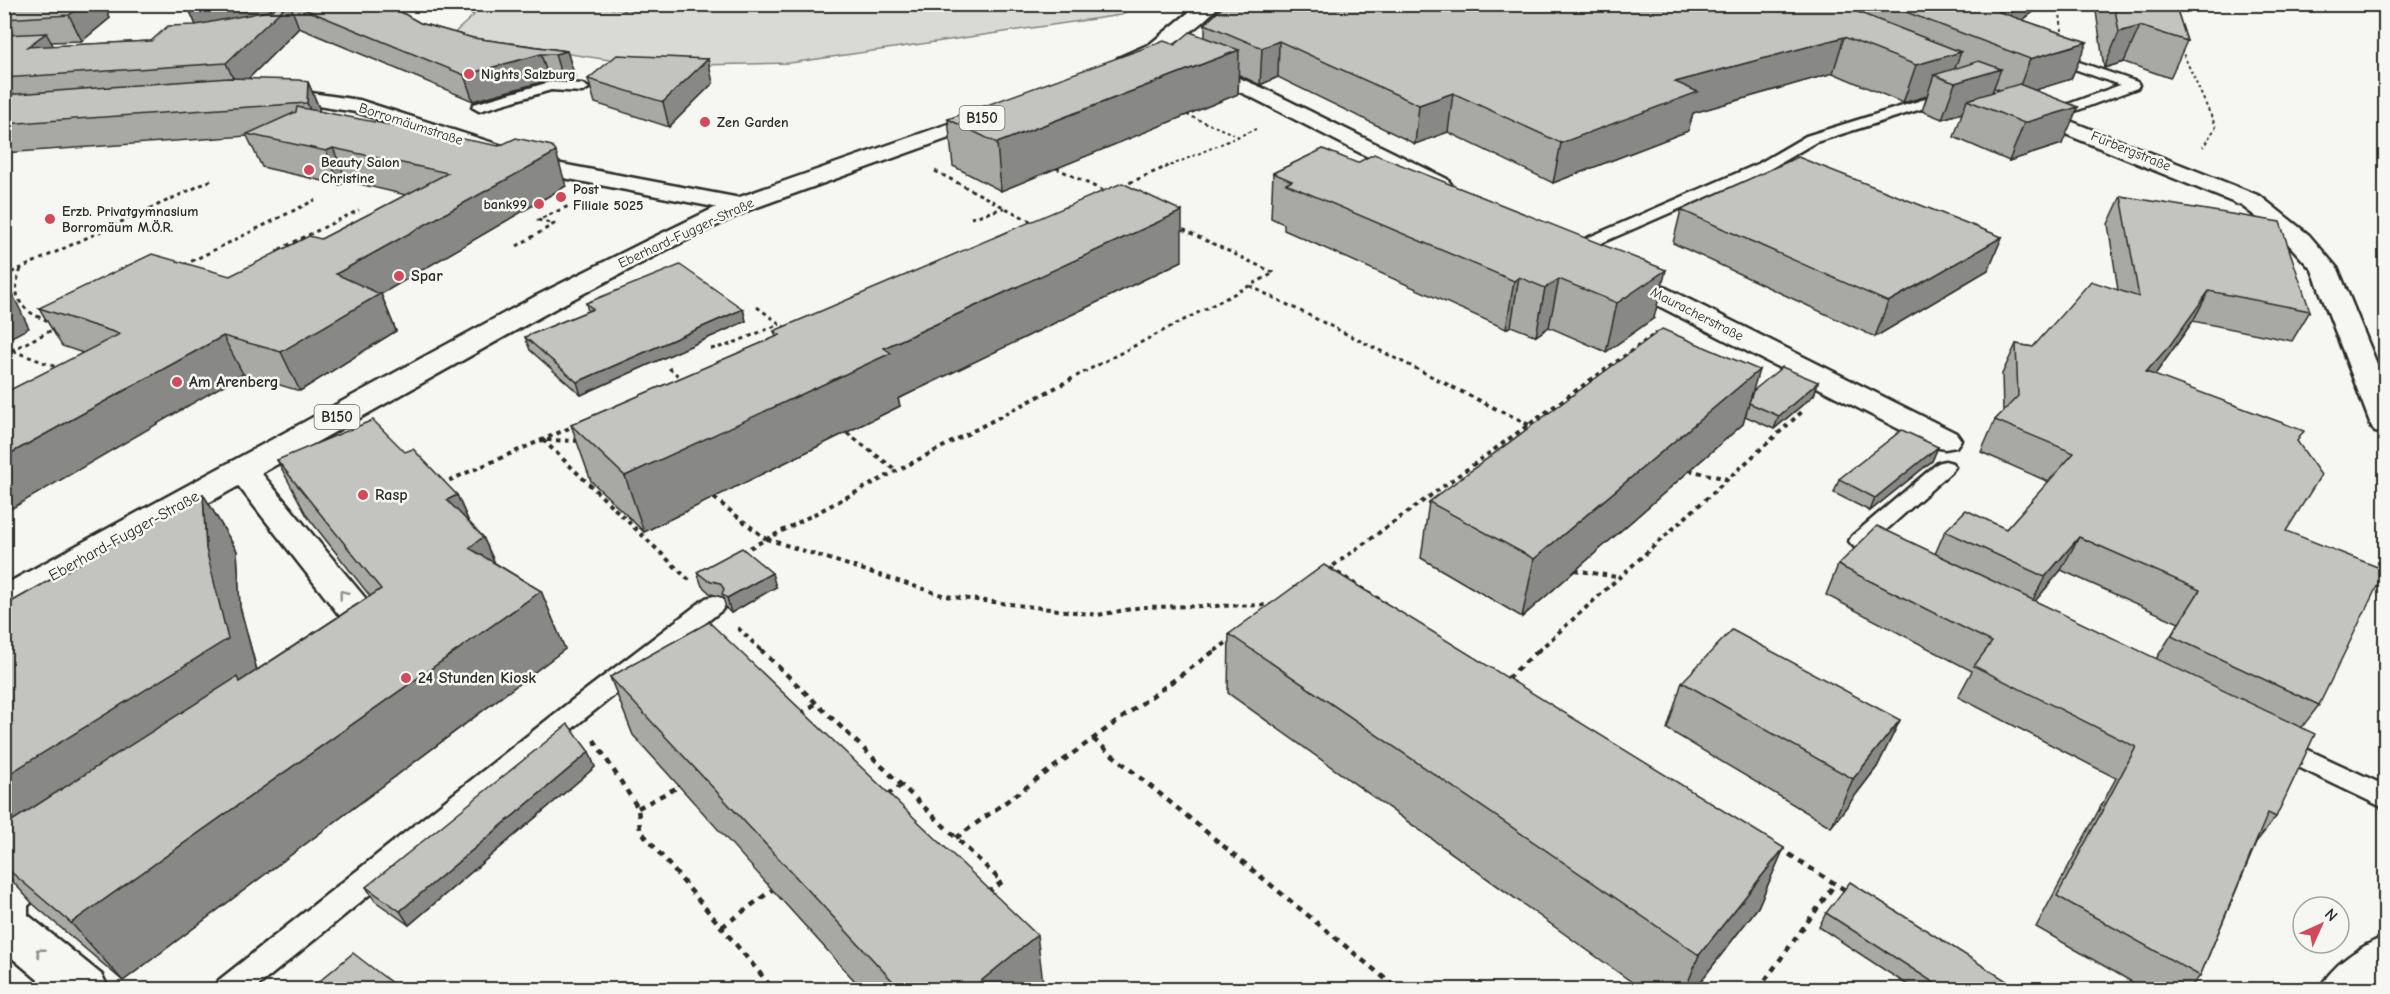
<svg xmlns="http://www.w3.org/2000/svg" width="2390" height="994" viewBox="0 0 2390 994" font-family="'Comic Neue',sans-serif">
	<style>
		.green { fill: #d9d9d5; stroke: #828280; stroke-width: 1.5 }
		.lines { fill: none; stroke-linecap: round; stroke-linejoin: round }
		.lane-casing { stroke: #2b2b2b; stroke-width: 5 }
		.street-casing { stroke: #2b2b2b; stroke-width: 5 }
		.primary-casing { stroke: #2b2b2b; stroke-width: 5 }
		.path-far3 { stroke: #2b2b2b; stroke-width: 2; stroke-dasharray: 3 3; stroke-linecap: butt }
		.path-far2 { stroke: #2b2b2b; stroke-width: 3; stroke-dasharray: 4 4; stroke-linecap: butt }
		.path-far1 { stroke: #2b2b2b; stroke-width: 4; stroke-dasharray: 4.5 4.5; stroke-linecap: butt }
		.path { stroke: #2b2b2b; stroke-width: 4.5; stroke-dasharray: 6 6; stroke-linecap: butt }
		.lane { fill: #f6f6f2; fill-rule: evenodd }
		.street { fill: #f6f6f2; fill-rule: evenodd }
		.primary { fill: #f6f6f2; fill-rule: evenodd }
		.rail-casing { stroke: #2b2b2b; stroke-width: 4.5 }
		.rail { stroke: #f6f6f2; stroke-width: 3; stroke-dasharray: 8; stroke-linecap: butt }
		.wall { fill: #a8a8a5; stroke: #2b2b2b; stroke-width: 1.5; fill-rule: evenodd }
		.shaded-wall { fill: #888886; stroke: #2b2b2b; stroke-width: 1.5 }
		.building { fill: #c3c3c0; stroke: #2b2b2b; stroke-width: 1.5 }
		.oneway { stroke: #90908e }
		.poi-dot { fill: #d1495b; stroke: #f6f6f2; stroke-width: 2 }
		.labels { text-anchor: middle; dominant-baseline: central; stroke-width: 5; stroke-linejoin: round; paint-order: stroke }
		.far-poi-label { font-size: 14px; font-weight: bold; fill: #2b2b2b; stroke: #f6f6f2; text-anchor: start }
		.far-street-label { font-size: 14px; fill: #2b2b2b; stroke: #f6f6f2 }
		.shield { fill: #f6f6f2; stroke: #686867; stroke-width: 1.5 }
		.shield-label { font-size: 15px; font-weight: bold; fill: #2b2b2b }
		.poi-label { font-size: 16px; font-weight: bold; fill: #2b2b2b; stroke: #f6f6f2; text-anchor: start }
		.street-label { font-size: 16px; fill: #2b2b2b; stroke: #f6f6f2 }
	</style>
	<rect width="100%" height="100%" fill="#f6f6f2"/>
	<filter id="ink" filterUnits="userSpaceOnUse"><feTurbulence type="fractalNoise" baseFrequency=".0167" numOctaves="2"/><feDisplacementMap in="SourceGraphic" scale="12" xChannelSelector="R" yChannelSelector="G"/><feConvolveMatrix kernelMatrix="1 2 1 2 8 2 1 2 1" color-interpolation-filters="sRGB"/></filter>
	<g filter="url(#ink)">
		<polygon class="green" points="448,5 1137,5 1121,15 790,63 649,66 451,36 474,15"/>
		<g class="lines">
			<g class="lane-casing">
				<g id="lane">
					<polygon points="2050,52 2137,82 2139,85 2137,88 2054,119 2044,119 2042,116 2044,113 2120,85 2046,59 2044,56"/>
					<polygon points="550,82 582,84 589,88 582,92 551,90 479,111 472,107 474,104"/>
					<polygon points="1951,91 1958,95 1956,98 1816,142 1768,170 1576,254 1570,256 1562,251 1564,248 1758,164 1806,136"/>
					<path d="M1945,461L1952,463L1955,467L1952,471L1875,540L1894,549L1897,554L1894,559C1881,563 1857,553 1849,541L1852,536L1938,463Z"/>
					<polygon points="714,596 722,598 726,604 722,610 584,719 253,990 215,990 219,980 566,705 706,598"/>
					<polygon points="2278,736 2386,786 2386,809 2269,753 2265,746 2269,739"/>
				</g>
			</g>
			<g class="street-casing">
				<g id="street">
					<polygon points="1197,60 1265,89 1447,179 1451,184 1447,189 1439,191 1431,189 1251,97 1190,70 1187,66 1190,62"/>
					<polygon points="270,92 311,93 359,100 556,163 740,198 749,200 752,205 749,210 740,212 543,174 356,112 311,105 263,102 259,98 263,94"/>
					<polygon points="2027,104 2260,196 2309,235 2338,269 2386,386 2386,434 2375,432 2371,425 2312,270 2282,237 2242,206 2019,115 2016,110 2019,105"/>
					<polygon points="1619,267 1628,269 1956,433 1961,440 1956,447 1945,449 1934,447 1610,281 1606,275 1610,269"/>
					<path d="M242,460L253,463L381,617L386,626L389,642C379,658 370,661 353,655L347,646L351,639L350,629L226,470L231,463Z"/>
					<polygon points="54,842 69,847 76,860 69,873 41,892 28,906 28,915 102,975 109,990 50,990 4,951 4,871 39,847"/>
					<path d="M2386,936V985L2380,990H2319C2331,965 2360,946 2386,936Z"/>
				</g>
			</g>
			<g class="primary-casing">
				<g id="primary">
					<path d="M1199,4H1220C1205,24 1142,72 1118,66L1115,62L1118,58L1150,44Z"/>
					<polygon points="991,109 999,110 1002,115 999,120 749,210 666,250 556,308 17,610 4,613 4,585 536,296 648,240 731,200"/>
				</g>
			</g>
			<g class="path-far3">
				<polyline points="581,4 627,10 668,5 746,7 760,4"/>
				<polyline points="2059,4 2062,31"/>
				<polyline points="2181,49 2216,127 2203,147"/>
				<polyline points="1187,115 1238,136"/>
				<polyline points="1165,168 1256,129"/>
			</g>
			<g class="path-far2">
				<polyline points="1056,168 1106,192"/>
				<polyline points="935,171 1034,223"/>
				<polyline points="1122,186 1168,166"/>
				<polyline points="971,218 1004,208"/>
				<polyline points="517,246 554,224 538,220 571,205"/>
				<polyline points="280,252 276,251 359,210"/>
				<polyline points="184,265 315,200"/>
				<path d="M21,269C9,297 22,313 50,321"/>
				<polyline points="4,276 212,180"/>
				<polyline points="1250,286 1439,380"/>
				<polyline points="757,307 787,329"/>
				<polyline points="711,349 728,345 780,324"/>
				<polyline points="13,351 59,368"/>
				<polyline points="4,354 56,328"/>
				<polyline points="669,368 682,379"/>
				<polyline points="1069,380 1274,273 1178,227"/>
				<polyline points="1590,380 1656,333"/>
			</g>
			<g class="path-far1">
				<polyline points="1436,379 1529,425"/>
				<polyline points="847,433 897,471"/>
				<polyline points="543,440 690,581"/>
				<polyline points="547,440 581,441"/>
				<polyline points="1689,470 1727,479"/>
				<polyline points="441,484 574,426"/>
				<polyline points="714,498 766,539"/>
				<polyline points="767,539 945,596 1098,615 1142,607 1274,605"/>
				<polyline points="742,552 1072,379"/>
				<polyline points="1330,568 1385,603"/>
				<polyline points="1575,570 1616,577"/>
				<polyline points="1326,571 1592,379"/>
				<polyline points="738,628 762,651"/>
				<polyline points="1215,651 1233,638"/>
				<polyline points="1538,651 1804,410"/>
			</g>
			<g class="path">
				<polyline points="760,649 1002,882 986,894"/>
				<polyline points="1507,679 1540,649"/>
				<polyline points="800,714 817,703"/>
				<polyline points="1093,739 1399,990"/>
				<polyline points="594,740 638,808 640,830 774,990"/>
				<polyline points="887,795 902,785"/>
				<polyline points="638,808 678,787"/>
				<polyline points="956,838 1217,649"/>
				<polyline points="1779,848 1848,892"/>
				<polyline points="722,927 772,890"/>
				<polyline points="1758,990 1835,884"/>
			</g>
			<use href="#lane" class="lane"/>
			<use href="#street" class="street"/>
			<use href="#primary" class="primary"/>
			<g class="rail-casing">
				<polyline id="rail" points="2378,4 2386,15"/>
			</g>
			<use href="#rail" class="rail"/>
		</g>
		<g class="wall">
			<polygon points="4,4 103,4 110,18 82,41 51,42 53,46 151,41 196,25 189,9 194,4 387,4 420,23 473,38 567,51 575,77 563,81 549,80 473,101 299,28 248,79 308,82 319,108 319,111 566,186 381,294 396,331 300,391 243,374 83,353 62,346 39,308 230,276 321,239 406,195 347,181 340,185 262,167 247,136 4,153"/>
			<path d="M1226,4H2044L2023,20L2087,42L2071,79L2035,90L2062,144L2009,161L1954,137L1962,113L1942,119L1922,111L1927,96L1903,103L1833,73L1693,113L1688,131L1553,183L1448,132L1415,144L1278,77L1260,85L1239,75L1238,94L1001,191L953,166L948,119L1175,45L1205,37V24ZM1994,88L2000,90L1992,92Z"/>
			<polygon points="2095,4 2175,4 2187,41 2170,78 2124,62 2104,68"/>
			<polygon points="588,79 713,83 669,127 595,103"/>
			<polygon points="1323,149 1654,318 1606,352 1549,327 1536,336 1511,326 1506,329 1284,230 1284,224 1271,218 1273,173"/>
			<path d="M2121,196L2310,311L2292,341L2193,321L2154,376L2297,442L2286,531L2319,705L2302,727L2276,817L2257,841L2200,976L2188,990H2146L2036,927L2116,778L1958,697L1972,671L1826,595L1838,565L1935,554L1945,531L2006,529L2049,482L1981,452L1995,420L2003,412L2002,374L2016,344L2033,347L2118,290L2108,224ZM2061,570L2179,623L2156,659L2035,601Z"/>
			<polygon points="1681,210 2002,237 1988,270 1875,337 1673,243"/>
			<polygon points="1182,261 898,399 900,406 644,532 591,481 571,425 776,337 774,331"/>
			<polygon points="586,303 743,309 746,321 581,395 530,350 525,337 588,311"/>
			<polygon points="1818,382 1814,395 1774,429 1745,416 1743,424 1522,617 1421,558 1429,502 1753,391"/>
			<polygon points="1938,447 1932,461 1870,511 1834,493 1839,479"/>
			<polygon points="405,452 457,495 469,522 483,537 495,563 541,591 565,649 123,981 33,904 4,872 4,606 203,494 237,551 240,607 257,670 370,596 307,516 277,460"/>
			<polygon points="697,572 776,587 731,613 726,608 723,597 711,594 702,586"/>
			<polygon points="1229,634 1784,848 1758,907 1694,990 1643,990 1228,693"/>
			<polygon points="610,677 1044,990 863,990 633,735"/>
			<polygon points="1682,682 1900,720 1877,767 1831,827 1667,729"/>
			<polygon points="589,752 595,767 409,925 375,901 366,887"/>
			<polygon points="1826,913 2021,990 1915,990 1819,927"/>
		</g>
		<g class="shaded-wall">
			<polygon points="84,4 103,4 110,18 82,41 69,15"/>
			<polygon points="216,4 269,4 274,17 288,4 290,4 299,28 238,89 226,63 200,34 189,9"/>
			<polygon points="2015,4 2044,4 2003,34"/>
			<polygon points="2140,26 2124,62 2104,68 2119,32"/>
			<polygon points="46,33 60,58 27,47"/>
			<polygon points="1844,37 1833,73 1693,113 1688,131 1553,183 1561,143 1675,82"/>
			<polygon points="1279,41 1278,77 1260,85 1262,48"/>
			<polygon points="2087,42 2071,79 2016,96 2030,59"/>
			<polygon points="1239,50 1238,94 1001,191 997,143"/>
			<polygon points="567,51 575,77 563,81 555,54"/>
			<polygon points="1961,52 1950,81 1934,75 1927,96 1903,103 1916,65"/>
			<polygon points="541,54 549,80 473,101 464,75"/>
			<polygon points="708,59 713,83 669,127 663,102"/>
			<polygon points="2001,69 1987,105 1967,100 1962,113 1942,119 1955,83"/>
			<polygon points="308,82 319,108 319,131 307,103"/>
			<polygon points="1453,93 1448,132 1415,144 1419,105"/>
			<polygon points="2078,107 2062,144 2009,161 2024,123"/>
			<polygon points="333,148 347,181 340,185 326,151"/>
			<polygon points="556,152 566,186 381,294 396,331 300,391 281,352 336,274"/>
			<polygon points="1182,211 1182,261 898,399 900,406 644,532 625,476 884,348"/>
			<polygon points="2002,237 1988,270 1875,337 1888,302"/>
			<polygon points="1666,270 1654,318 1606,352 1617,303"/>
			<polygon points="1519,277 1511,326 1506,329 1514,281"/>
			<polygon points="1559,279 1549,327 1536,336 1545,288"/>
			<polygon points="4,282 15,299 29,328 4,341"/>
			<polygon points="2209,291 2193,321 2154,376 2146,372"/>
			<polygon points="743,309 746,321 581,395 577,382"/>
			<polygon points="223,336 243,374 4,513 4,457"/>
			<polygon points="1759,370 1743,424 1522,617 1534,559"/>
			<polygon points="1818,382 1814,395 1774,429 1779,416"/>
			<polygon points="1938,447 1932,461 1870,511 1875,498"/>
			<polygon points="203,494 237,551 240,607 264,698 4,866 4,777 206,549"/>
			<polygon points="457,495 477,541 483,537 508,594 494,605 447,500"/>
			<polygon points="2079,537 2061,570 2027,611 2045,577"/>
			<polygon points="772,573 776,587 731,613 727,598"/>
			<polygon points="541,591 565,649 123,981 71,923"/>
			<polygon points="1900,720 1877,767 1831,827 1853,779"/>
			<polygon points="589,752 595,767 409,925 400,911"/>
			<polygon points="1784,848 1758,907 1694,990 1685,990 1699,955"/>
			<polygon points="1037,935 1044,990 970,990"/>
		</g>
		<g class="building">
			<polygon points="4,4 84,4 69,15 4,19"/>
			<polygon points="194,4 216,4 189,9"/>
			<polygon points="277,4 288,4 226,63 4,78 4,35 46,33 27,47 151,41 168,26 196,25 273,10 277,5"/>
			<polygon points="292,4 387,4 420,23 473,38 567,51 555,54 541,54 464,75"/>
			<polygon points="1226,4 1837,4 1961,52 1916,65 1844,37 1675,82 1698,92 1561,143 1453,93 1419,105 1279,41 1262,48 1205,24"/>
			<polygon points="1885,4 1995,4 2004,8 1999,12 2087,42 2030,59"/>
			<polygon points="2114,4 2175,4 2187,41 2140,26 2119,32"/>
			<polygon points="1190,32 1239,50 997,143 948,119 1164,41 1175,45"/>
			<polygon points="617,55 708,59 663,102 588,79"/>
			<polygon points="1979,61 2001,69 1955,83 1934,75"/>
			<polygon points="229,78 299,80 308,82 307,103 4,124 4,95"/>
			<polygon points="2019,84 2078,107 2024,123 1967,100"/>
			<polygon points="297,107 499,146 516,138 552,146 556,152 336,274 380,294 281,352 223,336 4,457 4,393 120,334 39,308 152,254 230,276 309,236 321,239 448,173 333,148 326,151 247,134 296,112"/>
			<polygon points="1323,149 1357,163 1374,154 1666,270 1617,303 1559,279 1545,288 1519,277 1514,281 1286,184 1292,181 1273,173"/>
			<polygon points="1798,157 2002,237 1888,302 1681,210"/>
			<polygon points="1122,183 1182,211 884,348 891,353 625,476 571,425 780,335 774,331"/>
			<polygon points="2121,196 2280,222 2310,311 2209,291 2170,345 2146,372 2304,431 2297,441 2321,475 2286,531 2385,570 2319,705 2171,636 2200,590 2079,537 2045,577 1945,531 1966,510 2006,529 2074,453 1995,420 2018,396 2016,344 2033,347 2091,281 2139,297"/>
			<polygon points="680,265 743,309 577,382 525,337 593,309 586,303"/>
			<polygon points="1662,329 1759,370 1534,559 1429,502"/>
			<polygon points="1782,367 1818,382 1779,416 1749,403 1753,391"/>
			<polygon points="373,420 405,452 413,449 457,495 447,500 483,537 469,548 541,591 71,923 4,866 4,826 237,677 239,682 381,589 277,460"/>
			<polygon points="1902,430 1938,447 1875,498 1839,479"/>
			<polygon points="203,494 206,549 228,639 4,777 4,606"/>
			<polygon points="1877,526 2315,734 2276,817 2268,813 2200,976 2057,896 2136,747 1974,666 1992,642 1838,565"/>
			<polygon points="742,548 772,573 727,598 722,594 724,589 720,583 707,580 697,572"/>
			<polygon points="1324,565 1784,848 1699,955 1229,634"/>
			<polygon points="709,622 1037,935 970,990 901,990 610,677"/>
			<polygon points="1732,630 1900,720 1853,779 1682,682"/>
			<polygon points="568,724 589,752 400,911 366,887"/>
			<polygon points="1850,882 2021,990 1945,990 1826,913"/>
			<polygon points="353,953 401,990 309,990"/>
		</g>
		<defs><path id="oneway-chevron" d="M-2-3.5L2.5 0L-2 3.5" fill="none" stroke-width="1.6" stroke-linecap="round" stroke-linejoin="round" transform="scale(1.5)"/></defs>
		<g class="oneway">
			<use href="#oneway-chevron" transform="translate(343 594) rotate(-129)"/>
			<use href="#oneway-chevron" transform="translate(40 952) rotate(-141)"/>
		</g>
	</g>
	<g class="poi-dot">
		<circle cx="469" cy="74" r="6"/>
		<circle cx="705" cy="122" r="6"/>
		<circle cx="309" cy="170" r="6"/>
		<circle cx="561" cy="197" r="6"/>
		<circle cx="539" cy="204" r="6"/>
		<circle cx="50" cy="219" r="6"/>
		<circle cx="399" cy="276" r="6"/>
		<circle cx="177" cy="382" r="6"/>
		<circle cx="363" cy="495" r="6"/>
		<circle cx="406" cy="678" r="6"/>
	</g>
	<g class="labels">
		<g class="far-poi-label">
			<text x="481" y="74">Nights Salzburg</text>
			<text x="717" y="122">Zen Garden</text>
			<text x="321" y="162">Beauty Salon<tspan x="321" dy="16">Christine</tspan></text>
			<text x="573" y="189">Post<tspan x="573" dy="16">Filiale 5025</tspan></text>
			<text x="527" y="204" text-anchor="end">bank99</text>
			<text x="62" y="211">Erzb. Privatgymnasium<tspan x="62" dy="16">Borromäum M.Ö.R.</tspan></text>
		</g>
		<g class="far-street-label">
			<text transform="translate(411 124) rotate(18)">Borromäumstraße</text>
			<text transform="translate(2131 151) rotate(22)">Fürbergstraße</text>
			<text transform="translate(686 233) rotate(-25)">Eberhard-Fugger-Straße</text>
			<text transform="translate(1697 314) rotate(27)">Mauracherstraße</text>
		</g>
		<g class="shield">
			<rect x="959.5" y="106" width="45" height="24" rx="4.5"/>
			<rect x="314.5" y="405" width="45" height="24" rx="4.5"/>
		</g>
		<g class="shield-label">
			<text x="982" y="118">B150</text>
			<text x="337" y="417">B150</text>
		</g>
		<g class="poi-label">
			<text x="411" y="276">Spar</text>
			<text x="189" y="382">Am Arenberg</text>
			<text x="375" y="495">Rasp</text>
			<text x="418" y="678">24 Stunden Kiosk</text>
		</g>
		<g class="street-label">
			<text transform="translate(124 536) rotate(-29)">Eberhard-Fugger-Straße</text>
		</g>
	</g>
	<rect width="2390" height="994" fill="none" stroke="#f6f6f2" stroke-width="24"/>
	<rect x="12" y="12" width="2366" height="970" fill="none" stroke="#2b2b2b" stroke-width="2" filter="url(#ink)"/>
	<g transform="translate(2321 925) rotate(45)"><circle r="28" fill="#f6f6f2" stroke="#a5a5a2" stroke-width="1.5"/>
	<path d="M0-4.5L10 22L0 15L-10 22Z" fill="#d1495b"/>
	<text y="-9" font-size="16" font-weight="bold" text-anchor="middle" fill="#2b2b2b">N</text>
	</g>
</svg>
